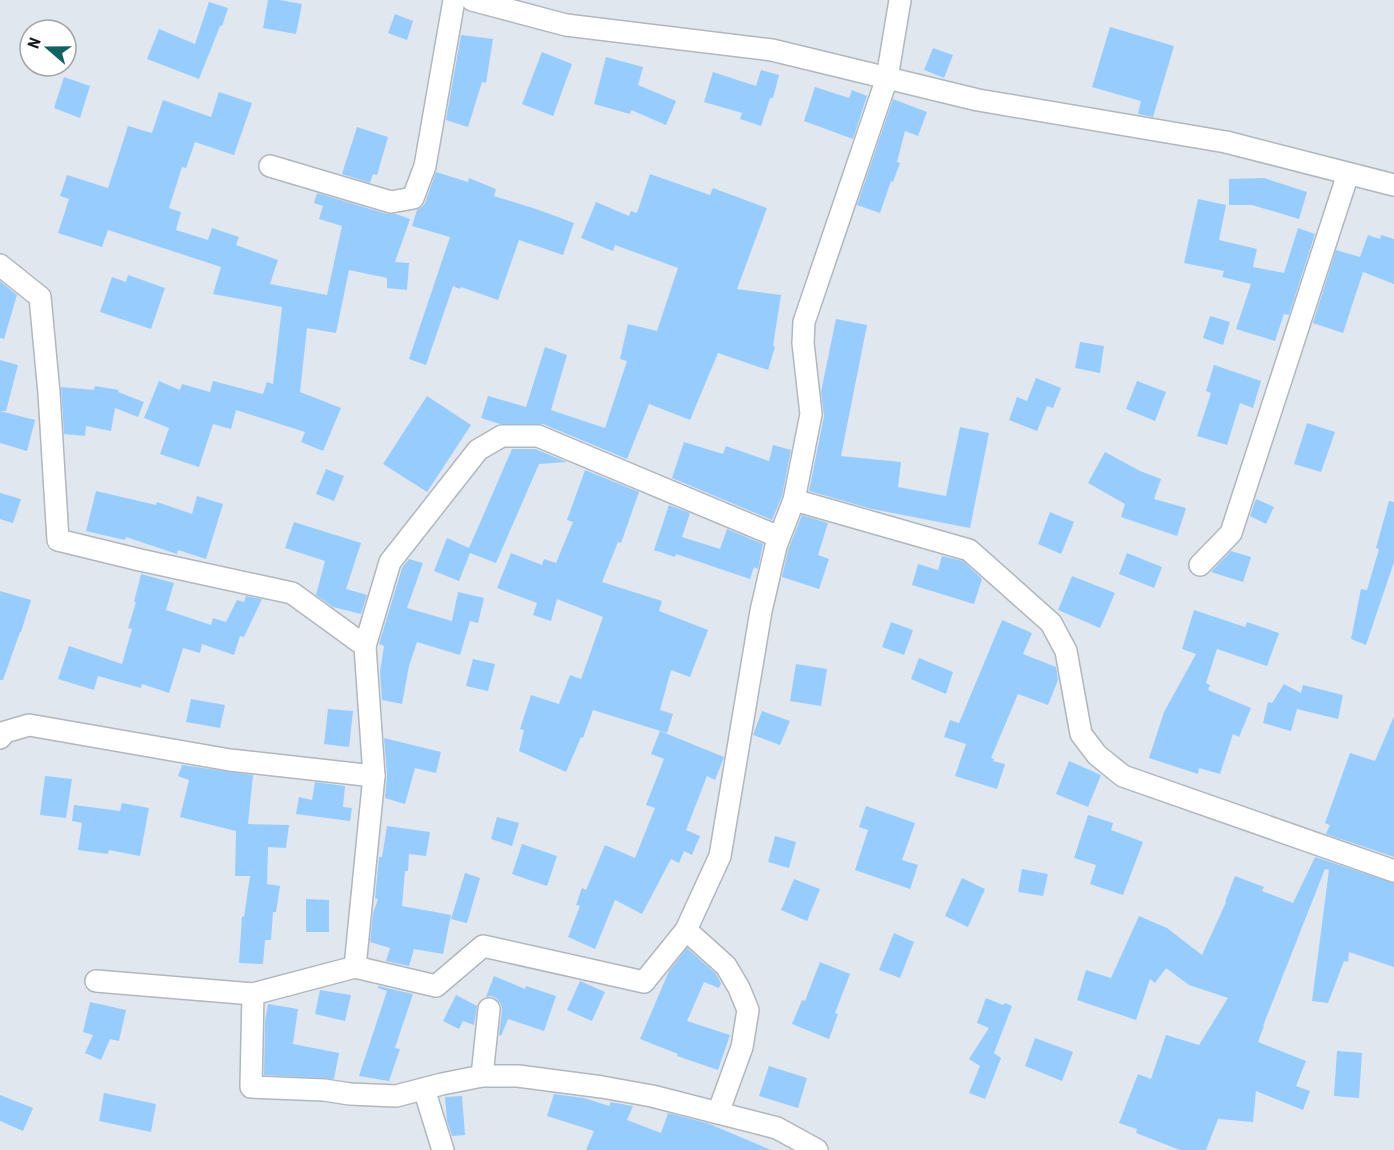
<svg xmlns="http://www.w3.org/2000/svg" width="1394" height="1150" viewBox="0 0 1394 1150" font-family="'Roboto Condensed',sans-serif">
	<style>
		.building { fill: #97cdfe }
		.lines { fill: none; stroke-linecap: round; stroke-linejoin: round }
		.minor-casing { stroke: #b0b7bd; stroke-width: 24 }
		.minor { stroke: #fff; stroke-width: 21 }
	</style>
	<rect width="100%" height="100%" fill="#e0e7ee"/>
	<g class="building">
		<polygon points="268,0 280,0 302,4 296,34 263,28"/>
		<polygon points="209,2 228,8 222,26 220,26 199,79 147,59 159,29 195,44"/>
		<polygon points="395,14 413,21 407,40 388,33"/>
		<polygon points="1110,27 1174,46 1153,117 1138,114 1141,101 1092,87"/>
		<polygon points="461,35 493,39 486,83 482,82 468,127 446,120"/>
		<polygon points="933,48 953,55 944,78 924,70"/>
		<polygon points="542,52 572,64 553,116 522,104"/>
		<polygon points="606,57 643,67 638,85 676,101 666,125 631,110 630,114 594,104"/>
		<polygon points="761,70 779,75 773,98 770,98 761,126 740,119 742,113 704,102 713,72 756,86"/>
		<polygon points="64,77 90,86 80,118 54,108"/>
		<polygon points="815,87 849,98 852,90 867,96 853,139 804,121"/>
		<polygon points="219,92 252,103 234,155 195,142 186,168 182,167 169,208 181,212 176,230 208,240 212,228 239,237 236,245 278,260 270,284 327,295 342,226 319,219 323,206 314,203 317,193 387,214 396,214 410,219 395,262 409,263 407,290 387,288 387,278 349,270 336,333 307,328 300,392 341,408 323,451 301,442 305,432 236,410 231,429 213,424 199,467 160,454 169,428 144,418 159,381 180,390 182,384 210,392 213,381 263,394 267,382 273,384 282,307 213,294 221,267 108,230 102,247 58,233 69,199 60,196 67,175 108,188 128,126 152,133 163,100 211,117"/>
		<polygon points="893,99 927,112 918,136 905,131 897,162 900,163 893,182 891,181 880,213 857,205"/>
		<polygon points="357,127 388,137 377,175 373,174 370,183 342,174"/>
		<polygon points="436,172 468,182 469,178 496,189 494,196 539,210 574,223 563,255 519,240 498,300 461,287 460,289 453,286 426,365 409,359 450,237 412,226 417,210 422,207 425,203"/>
		<polygon points="650,174 710,195 713,188 767,208 737,289 781,295 773,346 775,347 768,370 718,353 690,420 649,404 627,459 543,424 500,424 481,418 488,396 526,407 545,347 567,355 551,410 605,428 627,361 620,359 628,324 657,331 678,268 615,245 613,251 581,238 596,202 629,216 631,211 637,213"/>
		<polygon points="1264,178 1307,192 1299,219 1252,205 1229,205 1229,179"/>
		<polygon points="1198,199 1226,205 1219,240 1257,249 1253,267 1284,273 1298,228 1315,234 1289,315 1284,314 1275,341 1236,329 1251,284 1222,277 1224,271 1184,263"/>
		<polygon points="1368,235 1380,239 1381,235 1394,239 1394,284 1363,272 1343,333 1313,323 1336,250 1360,257"/>
		<polygon points="128,275 165,288 151,329 100,312 112,277 126,282"/>
		<polygon points="0,281 17,295 4,339 0,338"/>
		<polygon points="1210,316 1230,322 1223,345 1203,338"/>
		<polygon points="836,319 867,325 841,456 901,462 898,487 946,496 960,427 989,433 970,528 872,509 809,491 824,416 821,392"/>
		<polygon points="1080,342 1104,346 1100,373 1075,368"/>
		<polygon points="0,360 18,365 6,411 0,411"/>
		<polygon points="1214,365 1261,381 1253,408 1240,403 1227,445 1197,436 1211,393 1206,391"/>
		<polygon points="1036,378 1061,388 1053,408 1047,406 1037,431 1009,420 1017,397 1027,401"/>
		<polygon points="1137,381 1166,392 1155,421 1126,409"/>
		<polygon points="95,386 119,390 118,392 144,402 138,417 115,408 111,431 86,426 85,436 64,434 61,387 94,390"/>
		<polygon points="427,396 471,425 427,492 383,464"/>
		<polygon points="0,411 35,420 27,451 0,443"/>
		<polygon points="1307,423 1335,432 1321,472 1294,464"/>
		<polygon points="684,442 723,454 726,446 769,461 773,445 791,450 782,496 772,520 672,478"/>
		<polygon points="512,449 535,449 567,462 539,464 496,563 470,553 459,581 434,571 447,538 469,548"/>
		<polygon points="1105,452 1140,471 1161,479 1154,499 1186,508 1177,536 1121,517 1125,504 1088,483"/>
		<polygon points="326,469 344,476 334,501 316,494"/>
		<polygon points="585,470 639,492 621,543 618,542 602,582 662,601 659,611 708,630 690,677 671,670 660,710 673,714 667,733 593,710 583,738 581,737 566,772 519,751 524,730 520,729 531,695 559,704 570,675 581,679 603,617 557,599 551,621 533,615 537,603 497,588 511,553 542,565 544,559 556,563 573,522 567,520"/>
		<polygon points="96,491 156,505 157,502 192,514 197,496 223,504 206,559 178,550 177,554 126,537 125,540 86,531"/>
		<polygon points="0,493 21,499 13,523 0,519"/>
		<polygon points="1256,499 1274,507 1266,524 1250,516"/>
		<polygon points="1389,501 1394,502 1394,562 1366,645 1351,639 1361,589 1367,590 1379,549 1376,548"/>
		<polygon points="669,505 690,513 682,537 720,549 727,529 763,544 758,569 754,567 750,579 676,554 675,557 654,550"/>
		<polygon points="1050,512 1074,522 1061,554 1038,544"/>
		<polygon points="802,515 828,523 818,555 829,559 819,589 782,577 788,550"/>
		<polygon points="294,522 361,543 346,589 367,595 361,614 333,607 316,595 325,561 285,548"/>
		<polygon points="1231,551 1251,557 1243,582 1211,572"/>
		<polygon points="1127,553 1162,567 1154,588 1119,574"/>
		<polygon points="942,556 963,561 982,579 974,604 912,585 918,564 938,570"/>
		<polygon points="409,559 423,563 407,608 452,621 458,592 484,598 478,623 470,621 460,655 417,642 409,666 402,704 382,700 380,672 384,646 379,644 402,568"/>
		<polygon points="141,574 174,583 166,610 211,625 213,618 226,622 237,600 244,602 246,596 262,599 244,637 240,636 234,655 202,644 200,653 183,648 169,693 142,684 141,688 98,676 94,690 58,679 69,646 122,664 132,629 128,628 136,602 134,602"/>
		<polygon points="1072,576 1115,593 1100,628 1058,610"/>
		<polygon points="0,591 31,600 21,632 20,632 3,680 0,680"/>
		<polygon points="1194,610 1245,627 1247,622 1279,633 1267,666 1217,649 1206,683 1210,685 1208,690 1251,708 1239,737 1233,734 1220,774 1199,768 1198,774 1149,758 1164,712 1196,654 1182,649"/>
		<polygon points="1002,620 1032,633 1023,654 1056,667 1058,680 1048,705 1018,694 991,758 994,759 993,761 1005,764 997,789 955,776 966,744 944,737 950,720 959,723"/>
		<polygon points="891,622 913,630 904,655 882,647"/>
		<polygon points="919,658 953,672 946,694 911,679"/>
		<polygon points="473,659 495,664 488,691 466,686"/>
		<polygon points="796,664 827,669 821,706 790,701"/>
		<polygon points="1284,684 1301,693 1303,685 1343,695 1338,719 1297,709 1291,731 1263,723 1268,702 1272,703"/>
		<polygon points="191,699 225,705 220,728 186,722"/>
		<polygon points="328,709 353,711 349,747 324,744"/>
		<polygon points="762,711 790,721 780,745 753,735"/>
		<polygon points="1394,716 1394,857 1326,834 1330,825 1325,823 1350,753 1375,761"/>
		<polygon points="660,731 724,757 723,760 715,780 707,776 686,830 700,836 692,855 684,851 679,863 671,859 642,914 615,900 595,949 568,937 580,906 576,905 582,888 586,890 605,845 635,858 655,808 646,805 664,759 651,754"/>
		<polygon points="384,738 441,752 436,773 415,768 405,804 385,798 387,775"/>
		<polygon points="1069,761 1101,775 1088,807 1056,794"/>
		<polygon points="182,765 253,775 248,824 289,825 286,848 268,847 267,884 280,886 276,912 273,912 271,940 265,940 263,964 239,963 242,916 244,917 250,876 235,876 236,831 180,817 189,780 178,776"/>
		<polygon points="45,776 72,779 66,818 40,815"/>
		<polygon points="315,782 345,786 343,807 352,808 350,821 296,814 299,797 312,800"/>
		<polygon points="122,803 149,808 140,856 109,850 108,854 78,850 82,823 72,821 74,805 120,811"/>
		<polygon points="866,806 915,823 902,860 918,865 910,889 855,870 868,830 859,827"/>
		<polygon points="1088,815 1113,823 1111,830 1143,842 1123,895 1090,884 1096,865 1074,858"/>
		<polygon points="497,817 519,823 512,846 491,839"/>
		<polygon points="387,826 430,832 426,856 409,854 408,871 405,871 402,906 451,915 443,954 414,949 409,966 386,961 390,948 370,942 373,913 378,899 375,898 379,857 382,857"/>
		<polygon points="775,836 796,842 789,868 768,862"/>
		<polygon points="522,844 557,856 547,886 512,874"/>
		<polygon points="1315,857 1394,883 1394,967 1349,952 1348,962 1344,961 1328,1003 1312,1001 1329,870 1325,869 1263,1026 1264,1026 1258,1042 1306,1061 1296,1086 1310,1091 1303,1110 1256,1091 1253,1122 1218,1119 1206,1150 1180,1150 1136,1133 1137,1129 1119,1123 1138,1074 1151,1079 1166,1035 1199,1045 1228,998 1189,985 1166,968 1155,983 1150,979 1136,1020 1077,1000 1086,970 1111,978 1139,916 1167,928 1202,955 1226,902 1225,902 1235,876 1264,887 1262,891 1293,903"/>
		<polygon points="1022,869 1048,874 1043,896 1018,892"/>
		<polygon points="465,873 480,878 467,923 451,919"/>
		<polygon points="962,878 985,889 968,927 945,916"/>
		<polygon points="794,879 820,889 807,921 781,910"/>
		<polygon points="306,899 329,900 329,932 306,932"/>
		<polygon points="894,933 914,942 900,978 879,970"/>
		<polygon points="687,948 716,974 721,983 719,988 704,982 687,1021 730,1035 718,1070 677,1056 678,1054 640,1039 669,971"/>
		<polygon points="820,962 850,974 835,1013 838,1014 829,1039 792,1024 802,1000 805,1001"/>
		<polygon points="494,976 525,989 526,986 556,996 544,1031 508,1019 501,1036 499,1035 502,1010 501,1004 496,998 491,996 486,997"/>
		<polygon points="580,981 605,992 592,1021 567,1010"/>
		<polygon points="378,986 413,994 395,1048 400,1049 389,1081 359,1076 387,991 378,988"/>
		<polygon points="320,990 351,995 345,1021 315,1014"/>
		<polygon points="456,995 477,1006 474,1025 463,1021 459,1029 443,1021"/>
		<polygon points="986,998 1003,1005 1005,1003 1012,1006 994,1053 1001,1058 985,1099 969,1093 980,1066 969,1059 989,1028 977,1023"/>
		<polygon points="90,1002 126,1010 119,1041 110,1039 101,1060 85,1053 93,1035 83,1032"/>
		<polygon points="268,1004 298,1009 293,1044 339,1053 334,1079 264,1075 265,1021"/>
		<polygon points="1035,1038 1073,1052 1062,1081 1025,1066"/>
		<polygon points="1337,1051 1362,1053 1359,1098 1334,1096"/>
		<polygon points="769,1066 807,1078 798,1108 759,1096"/>
		<polygon points="104,1093 156,1104 151,1132 99,1121"/>
		<polygon points="554,1094 584,1098 609,1106 611,1102 633,1106 627,1120 661,1133 668,1113 707,1123 771,1150 586,1150 594,1131 547,1116"/>
		<polygon points="0,1095 33,1108 23,1131 0,1121"/>
		<polygon points="462,1096 465,1135 452,1136 447,1121 445,1097"/>
	</g>
	<g class="lines">
		<g class="minor-casing">
			<g id="minor">
				<polyline points="472,0 566,25 772,50 978,100 1226,142 1394,185"/>
				<polyline points="270,166 391,202 413,198 425,166 454,0"/>
				<polyline points="0,265 40,297 49,393 58,540 140,560 292,593 365,646 374,776 355,967 253,994 251,1087 324,1090 350,1094 396,1096 442,1084 482,1076 518,1076 602,1087 652,1096 777,1128 817,1150"/>
				<polyline points="794,500 969,550 1051,623 1066,651 1081,734 1097,755 1123,776 1394,871"/>
				<polyline points="1200,565 1231,533 1348,174"/>
				<polyline points="365,646 390,562 478,450 502,436 538,436 779,537"/>
				<polyline points="0,738 5,732 29,725 230,760 374,776"/>
				<polyline points="686,930 726,966 739,988 748,1010 742,1047 718,1113"/>
				<polyline points="355,967 436,986 483,946 644,982 686,930 720,856 761,611 776,546 794,500 811,414 803,343 804,322 887,78 900,0"/>
				<polyline points="96,981 253,994"/>
				<polyline points="482,1076 489,1009"/>
				<polyline points="424,1089 443,1150"/>
			</g>
		</g>
		<use href="#minor" class="minor"/>
	</g>
	<g transform="translate(48 48) rotate(290)"><circle r="28" fill="#ffffff" stroke="#a2a3a3" stroke-width="1.5"/>
	<path d="M0-4.5L10 22L0 15L-10 22Z" fill="#106163"/>
	<text y="-9" font-size="16" font-weight="bold" text-anchor="middle" fill="#16181a">N</text>
	</g>
</svg>
